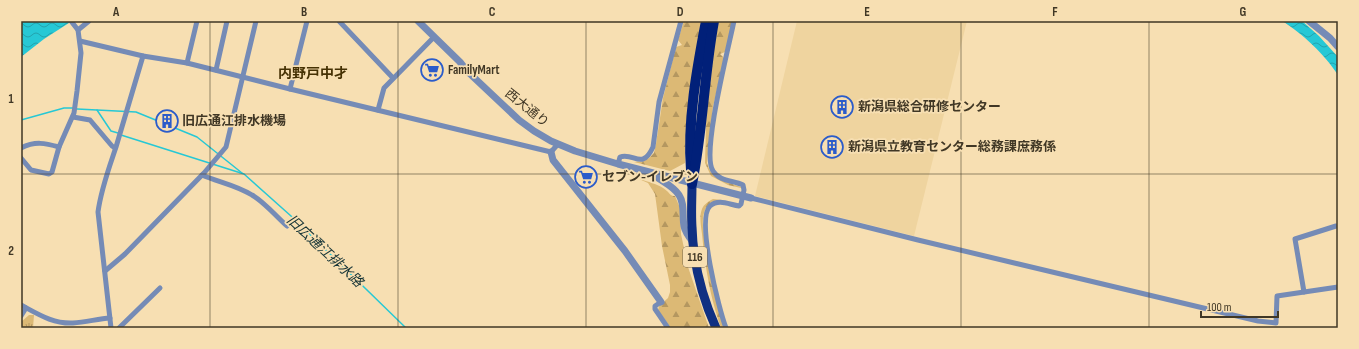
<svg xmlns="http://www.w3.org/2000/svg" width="1359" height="349" viewBox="0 0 1359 349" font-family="'Sofia Sans Condensed','Noto Sans JP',sans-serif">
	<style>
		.built { fill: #efd49f }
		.forest { fill: url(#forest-firs) }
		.park { fill: url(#park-tufts) }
		.water { fill: url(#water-waves) }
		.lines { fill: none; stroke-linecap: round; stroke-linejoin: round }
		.stream { stroke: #26c8d5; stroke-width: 1.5 }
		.minor { stroke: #758bb6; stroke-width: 5 }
		.tertiary { stroke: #758bb6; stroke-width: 7 }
		.trunk { stroke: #103082; stroke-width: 9 }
		.motorway { stroke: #012079; stroke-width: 10 }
		.grid { fill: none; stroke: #403725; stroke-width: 1; stroke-opacity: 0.55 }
		.labels { text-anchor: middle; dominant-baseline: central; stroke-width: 3.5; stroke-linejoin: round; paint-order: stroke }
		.shield { fill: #f7dfb2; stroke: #77694f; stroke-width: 1 }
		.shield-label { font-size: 12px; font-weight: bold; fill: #403725 }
		.poi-label { font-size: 13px; font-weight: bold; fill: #403725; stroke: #f7dfb2; text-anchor: start }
		.street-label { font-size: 13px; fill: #403725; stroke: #f7dfb2 }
		.neighbourhood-label { font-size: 14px; font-weight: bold; fill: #453103; stroke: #f7dfb2 }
		.water-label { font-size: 14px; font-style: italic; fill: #133235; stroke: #f7dfb2 }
		.neatline { fill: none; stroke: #403725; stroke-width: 1.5 }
		.grid-label { font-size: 13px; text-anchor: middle; font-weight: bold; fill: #403725 }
	</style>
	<defs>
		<pattern id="forest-firs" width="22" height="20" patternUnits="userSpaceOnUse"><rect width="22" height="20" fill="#dcb975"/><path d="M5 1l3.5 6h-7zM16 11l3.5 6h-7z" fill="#b49760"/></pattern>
		<pattern id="park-tufts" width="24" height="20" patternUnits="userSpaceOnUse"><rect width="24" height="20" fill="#dcb975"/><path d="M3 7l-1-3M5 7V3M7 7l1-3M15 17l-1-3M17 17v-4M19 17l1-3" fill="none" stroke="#b49760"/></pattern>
		<pattern id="water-waves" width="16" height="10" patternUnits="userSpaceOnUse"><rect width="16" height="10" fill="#26c8d5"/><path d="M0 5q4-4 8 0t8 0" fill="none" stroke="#22a3ad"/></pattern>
	</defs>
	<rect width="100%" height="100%" fill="#f7dfb2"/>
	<polygon class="built" points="797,21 967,21 914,236 755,196"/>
	<g class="forest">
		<polygon points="684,21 701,21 686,137 685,163 670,171 634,162 644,161 649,158 654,153 656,144 663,98 676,47 682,45 678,40"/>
		<path d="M718,21H733L725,52L720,54L724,58L713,107L707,163C712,181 726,181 741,187L742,188H741L728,185L711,176L705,163L707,91Z"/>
		<path d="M639,179C649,182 659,184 667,191C670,194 671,196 675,196L680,208L681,234L688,267L709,328H671L658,310L659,306L668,298L670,292V285L662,246L655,194L648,183Z"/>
		<path d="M713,199L722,200C713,200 706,205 704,213C700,227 707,248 710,262C715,284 720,306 725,328H721C710,297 705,266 702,234C701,226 699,216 702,209C704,204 709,201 713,199Z"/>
	</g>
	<polygon class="park" points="29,315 34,315 33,328 21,328 21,322"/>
	<g class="water">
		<polygon points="21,21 72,21 44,39 21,57"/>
		<path d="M1282,21H1302L1319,36L1338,57V75C1325,55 1302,33 1282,21Z"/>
	</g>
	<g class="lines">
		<g class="stream">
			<polyline points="77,109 97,110 111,131 118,133"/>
			<polyline points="97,110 136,112 197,137 242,173"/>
			<polyline points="21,120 64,108 73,108"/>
			<polyline points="121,135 244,174 291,216 406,328"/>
		</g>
		<g class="minor">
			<polyline points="339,21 393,78"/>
			<polyline points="78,30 89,21"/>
			<polyline points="80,41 143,56 187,63 290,89 551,152 558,144"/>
			<polyline points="187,63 197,21"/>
			<polyline points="216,70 227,21"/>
			<polyline points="290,89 307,21"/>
			<polyline points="378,110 384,88 434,37"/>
			<polyline points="73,117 90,120 112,146 115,148"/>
			<path d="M21,148C35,141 45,143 59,147"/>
			<polyline points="21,158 31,170 49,174 52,172 59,147 74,113 77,91 81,53 78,30 71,21"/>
			<path d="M618,164L620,157C634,152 642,171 653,147L659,102L681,21"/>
			<path d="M202,175C218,182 236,185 252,195C264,202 276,216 287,226"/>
			<polyline points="751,198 918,240 1258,321 1276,323 1277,296 1338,287"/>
			<polyline points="105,271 125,254 204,173 226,147 256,21"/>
			<polyline points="1304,292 1295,239 1336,226"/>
			<polyline points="661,302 655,306 655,309 668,328"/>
			<path d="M21,305C38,314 53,324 73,323C86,322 98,319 110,318"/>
			<polyline points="21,316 26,308"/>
			<path d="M111,328L98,212C101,189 109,168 116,147C125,117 134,86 143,56"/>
			<polyline points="119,328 160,288"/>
			<path d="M726,328C719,310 696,219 710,206C719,198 730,205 739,206L741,204L744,190L743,185C733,180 720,182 713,171C701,154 729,46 734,21"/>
		</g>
		<g class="tertiary">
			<polyline points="418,21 460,62 467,71 519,120 534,131 551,141 575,151 618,164 751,198"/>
			<polyline points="1309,21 1330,38 1338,47"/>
			<polyline points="551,152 553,160 625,251 661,302"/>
			<path d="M655,176C663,182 673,186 679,195C685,204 682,215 684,226C685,232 689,237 693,242"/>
		</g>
		<path class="trunk" d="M692,184C692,198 691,213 692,227C693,261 702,297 716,328"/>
		<g class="motorway">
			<path d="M691,170C687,122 697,68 706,21"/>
			<path d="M692,184C703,130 704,75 714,21"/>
		</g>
	</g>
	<path class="grid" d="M210,21V328M398,21V328M586,21V328M773,21V328M961,21V328M1149,21V328M21,174H1338"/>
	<defs>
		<g id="supermarket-ring" transform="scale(1.15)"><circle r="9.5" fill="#f7dfb2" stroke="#2b5cca" stroke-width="1.5"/><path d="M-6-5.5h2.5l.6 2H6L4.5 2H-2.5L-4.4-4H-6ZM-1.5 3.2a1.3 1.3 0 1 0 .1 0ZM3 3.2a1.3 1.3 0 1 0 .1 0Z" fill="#2b5cca"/></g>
		<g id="building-ring" transform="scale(1.15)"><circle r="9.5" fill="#f7dfb2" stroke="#2b5cca" stroke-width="1.5"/><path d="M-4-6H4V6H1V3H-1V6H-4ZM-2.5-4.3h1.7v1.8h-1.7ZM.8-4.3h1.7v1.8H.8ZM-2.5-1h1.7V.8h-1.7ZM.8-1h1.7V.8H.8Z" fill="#2b5cca"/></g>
	</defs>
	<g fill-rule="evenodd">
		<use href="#supermarket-ring" x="432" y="70"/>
		<use href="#building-ring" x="842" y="107"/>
		<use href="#building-ring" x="167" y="121"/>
		<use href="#building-ring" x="832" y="147"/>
		<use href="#supermarket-ring" x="586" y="177"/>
	</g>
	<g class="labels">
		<rect class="shield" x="683" y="247" width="24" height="20" rx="3"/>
		<g class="shield-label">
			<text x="695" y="257">116</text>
		</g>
		<g class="poi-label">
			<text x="448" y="70">FamilyMart</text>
			<text x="858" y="107">新潟県総合研修センター</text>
			<text x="182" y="121">旧広通江排水機場</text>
			<text x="848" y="147">新潟県立教育センター総務課庶務係</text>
			<text x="602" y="177">セブン-イレブン</text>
		</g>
		<g class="street-label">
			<text transform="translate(527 108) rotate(39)">西大通り</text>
		</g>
		<g class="neighbourhood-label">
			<text x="313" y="73">内野戸中才</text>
		</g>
		<g class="water-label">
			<text transform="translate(325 251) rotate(43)">旧広通江排水路</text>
		</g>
	</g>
	<rect width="1359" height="349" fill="none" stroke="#f7dfb2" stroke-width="44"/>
	<path d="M1201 311v6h77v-6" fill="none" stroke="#403725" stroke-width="2"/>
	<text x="1207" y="311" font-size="12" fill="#403725" stroke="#f7dfb2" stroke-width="3" paint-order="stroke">100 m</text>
	<rect x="22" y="22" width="1315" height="305" class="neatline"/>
	<g class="grid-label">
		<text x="116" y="16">A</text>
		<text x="304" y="16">B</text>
		<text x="492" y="16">C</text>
		<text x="680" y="16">D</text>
		<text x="867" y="16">E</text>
		<text x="1055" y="16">F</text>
		<text x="1243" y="16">G</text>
		<text x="11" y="103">1</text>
		<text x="11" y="255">2</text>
	</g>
</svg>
